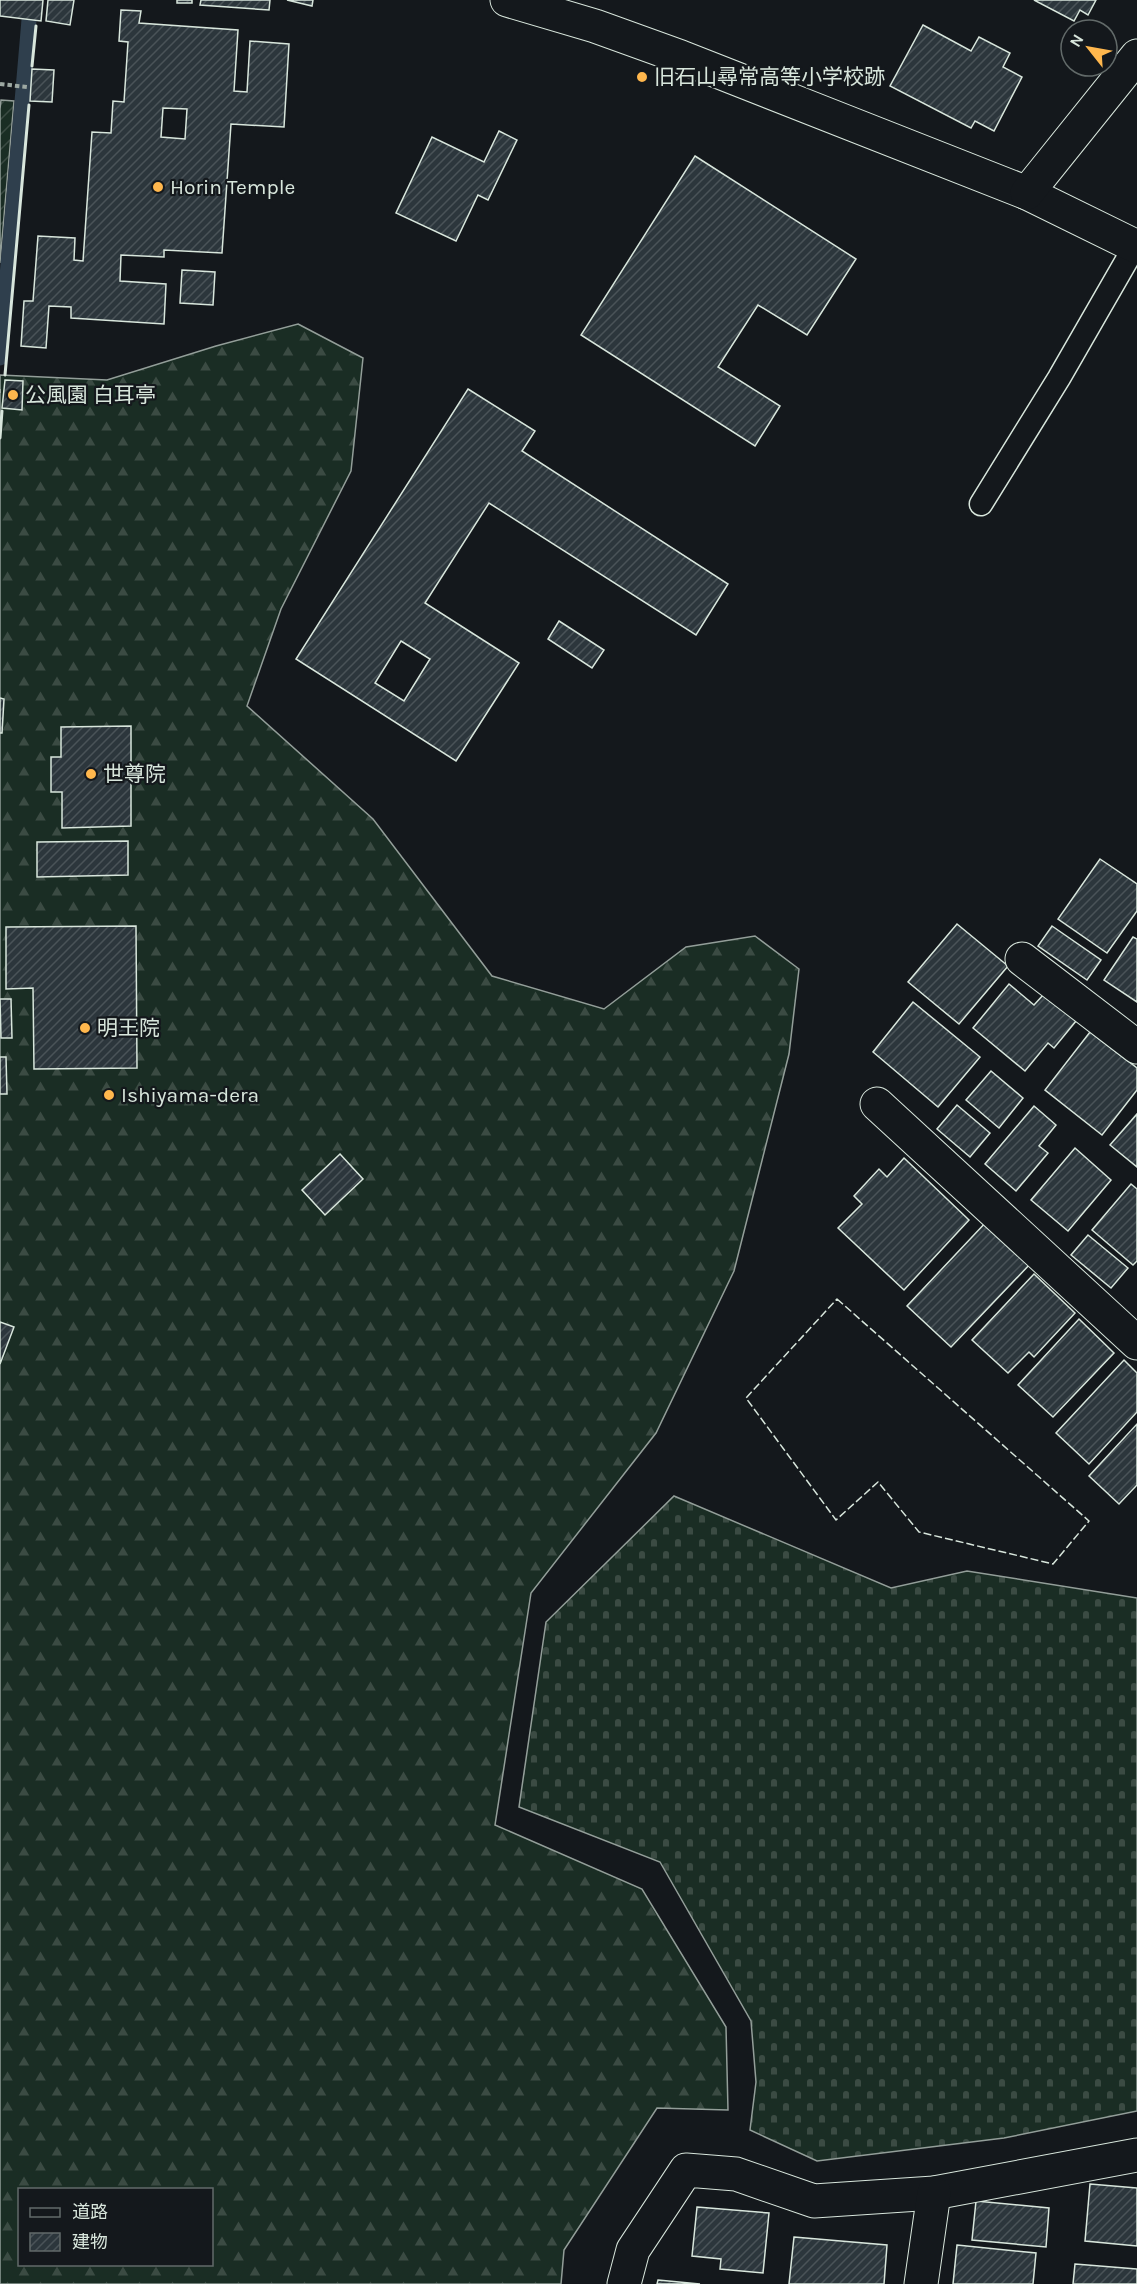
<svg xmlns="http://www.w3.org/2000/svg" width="1137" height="2284" viewBox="0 0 1137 2284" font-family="Karla,'Noto Sans JP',sans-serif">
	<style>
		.forest { fill: url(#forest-firs); stroke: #939e99; stroke-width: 1.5; fill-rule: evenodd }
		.cemetery { fill: url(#cemetery-stones); stroke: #939e99; stroke-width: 1.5 }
		.garden { fill: url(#garden-furrows); stroke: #939e99; stroke-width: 1.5 }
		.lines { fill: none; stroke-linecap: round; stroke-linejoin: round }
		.stream { stroke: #2f3f4d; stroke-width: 15 }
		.building { fill: url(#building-hatch); stroke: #d8e6dc; stroke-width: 1.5; fill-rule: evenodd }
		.lane-casing { stroke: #d8e6dc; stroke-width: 25 }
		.street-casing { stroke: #d8e6dc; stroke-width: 35 }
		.path { stroke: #9da8a2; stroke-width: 4; stroke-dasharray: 4.5 3; stroke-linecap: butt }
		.lane { stroke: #14181c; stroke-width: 22 }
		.street { stroke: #14181c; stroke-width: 33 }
		.fence { stroke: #d8e6dc; stroke-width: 1.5; stroke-dasharray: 8 3; stroke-linecap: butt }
		.wall { stroke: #d8e6dc; stroke-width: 3 }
		.poi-dot { fill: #ffb74d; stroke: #14181c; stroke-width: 2 }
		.labels { text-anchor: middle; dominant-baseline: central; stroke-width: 4.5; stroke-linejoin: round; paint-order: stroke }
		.poi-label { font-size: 21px; fill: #d8e6dc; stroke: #14181c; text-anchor: start }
	</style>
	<defs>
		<pattern id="forest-firs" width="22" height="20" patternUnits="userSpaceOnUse" patternTransform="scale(1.5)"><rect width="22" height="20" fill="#1a2d24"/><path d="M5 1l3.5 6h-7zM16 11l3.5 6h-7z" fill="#3b4b43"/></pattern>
		<pattern id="cemetery-stones" width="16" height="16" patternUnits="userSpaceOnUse" patternTransform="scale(1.5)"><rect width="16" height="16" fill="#1a2d24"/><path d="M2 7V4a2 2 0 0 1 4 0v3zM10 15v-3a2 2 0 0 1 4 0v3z" fill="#3b4b43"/></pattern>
		<pattern id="garden-furrows" width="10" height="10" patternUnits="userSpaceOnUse" patternTransform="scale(1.5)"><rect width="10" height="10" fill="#1a2d24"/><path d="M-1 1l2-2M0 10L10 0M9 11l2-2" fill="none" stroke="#3b4b43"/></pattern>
		<pattern id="building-hatch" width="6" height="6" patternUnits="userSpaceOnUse" patternTransform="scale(1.5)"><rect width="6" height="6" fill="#2c363c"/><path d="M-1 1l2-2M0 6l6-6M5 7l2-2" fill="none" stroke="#4a5358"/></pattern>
	</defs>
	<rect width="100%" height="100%" fill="#14181c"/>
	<path class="forest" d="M298,324L363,358L351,471L281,609L247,706L373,819L492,976L604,1009L686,947L755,936L799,969L789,1054L734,1271L656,1433L531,1593L495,1825L642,1889L726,2027L728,2110L657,2108L564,2250L561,2284H0V375L107,380L216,346ZM20,2190H212V2264H20Z"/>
	<polygon class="cemetery" points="674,1496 891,1588 967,1571 1137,1598 1137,2111 1004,2138 817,2161 750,2130 756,2082 751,2021 660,1862 519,1807 546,1622"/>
	<polygon class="garden" points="1,100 14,101 0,263 0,109"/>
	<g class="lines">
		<polyline class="stream" points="0,358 29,20"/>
	</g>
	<g class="building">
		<polygon points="0,0 43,0 41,21 0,16"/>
		<polygon points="48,0 74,0 70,25 46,21"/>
		<rect x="177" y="0" width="15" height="3"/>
		<polygon points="201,0 270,0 269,10 200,5"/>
		<polygon points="287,0 313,0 312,6"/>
		<polygon points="1034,0 1096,0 1088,15 1080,10 1074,21"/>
		<path d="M121,10L141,11L139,23L238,30L234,91L247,92L250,41L289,44L284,127L231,124L222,253L164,250V257L121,255L120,281L166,284L164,324L71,318V307L49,306L46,348L21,346L24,301H33L38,236L75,238L74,260L83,261L92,132L111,133L113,101L124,102L128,42L119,41ZM163,108L187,109L185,139L161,137Z"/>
		<polygon points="923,25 971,51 979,37 1010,53 1003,67 1022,77 994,131 975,121 971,128 890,86"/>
		<polygon points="32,69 54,70 52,102 30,101"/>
		<polygon points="499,131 517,140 488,200 478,195 456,241 396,213 432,137 484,162"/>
		<polygon points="695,156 856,259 807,335 758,305 718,367 780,406 755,446 581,335"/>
		<polygon points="182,270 215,272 213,305 180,303"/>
		<polygon points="5,380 23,381 22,410 2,408"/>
		<path d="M468,389L535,431L522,451L728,584L696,635L489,503L425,603L519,663L456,761L296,659ZM401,641L430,659L404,701L375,683Z"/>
		<polygon points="559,621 604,650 592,668 548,639"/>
		<polygon points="0,698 4,699 2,733 0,733"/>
		<polygon points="131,726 131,826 62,828 62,792 51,792 51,757 61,757 61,727"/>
		<polygon points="128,841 128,875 37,877 37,842"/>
		<polygon points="1100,859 1137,884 1137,911 1107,953 1058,919"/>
		<polygon points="957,924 1008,966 959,1024 908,982"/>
		<polygon points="136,926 137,1068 34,1069 33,988 6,989 6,927"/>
		<polygon points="1052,926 1101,960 1087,980 1038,946"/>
		<polygon points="1133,937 1137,939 1137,1002 1104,980"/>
		<polygon points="1009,984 1034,1005 1044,994 1076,1021 1054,1048 1048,1043 1025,1071 973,1028"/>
		<polygon points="0,999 11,999 12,1038 1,1038"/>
		<polygon points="913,1002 980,1057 938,1107 873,1052"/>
		<polygon points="1090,1032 1137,1068 1137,1090 1102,1135 1045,1090"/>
		<polygon points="0,1057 6,1057 7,1094 0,1094"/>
		<polygon points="991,1071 1023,1098 999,1128 966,1100"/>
		<polygon points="957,1105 990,1133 970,1157 937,1129"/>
		<polygon points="1034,1106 1056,1125 1039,1146 1048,1153 1016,1191 985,1164"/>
		<polygon points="1137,1114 1137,1167 1110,1145"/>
		<polygon points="1075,1148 1111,1180 1068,1231 1031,1200"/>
		<polygon points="340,1154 363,1179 325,1215 302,1190"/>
		<polygon points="904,1158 969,1220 904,1290 838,1228 862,1204 854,1196 879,1169 887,1177"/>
		<polygon points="1131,1184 1137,1189 1137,1261 1133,1265 1092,1230"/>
		<polygon points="988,1220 1032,1262 951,1347 907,1306"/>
		<polygon points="1088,1235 1128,1268 1111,1288 1071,1255"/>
		<polygon points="1034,1274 1075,1313 1034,1357 1029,1352 1008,1373 972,1340"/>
		<polygon points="1079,1319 1114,1353 1053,1417 1018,1385"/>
		<polygon points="0,1322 14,1327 0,1364"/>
		<polygon points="1124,1360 1137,1373 1137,1412 1089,1464 1056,1433"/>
		<polygon points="1137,1424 1137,1485 1119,1504 1089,1476"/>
		<polygon points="1090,2184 1137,2188 1137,2246 1085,2241"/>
		<polygon points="976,2201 1049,2208 1046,2247 972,2240"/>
		<polygon points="697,2207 769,2213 763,2273 720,2269 721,2259 692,2256"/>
		<polygon points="794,2237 887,2245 884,2284 789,2284"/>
		<polygon points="957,2245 1036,2253 1033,2284 953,2284"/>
		<polygon points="1075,2264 1137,2269 1137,2284 1073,2284"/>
		<polygon points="658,2280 700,2284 657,2284"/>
	</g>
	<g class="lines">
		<g class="lane-casing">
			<polyline id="lane" points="981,504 1059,378 1135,246"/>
		</g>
		<g class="street-casing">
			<g id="street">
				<polyline points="507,0 595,26 681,57 1027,193 1137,247"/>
				<polyline points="1027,193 1137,56"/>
				<polyline points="1022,959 1137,1047"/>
				<polyline points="877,1104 1137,1343"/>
				<polyline points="624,2284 633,2250 686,2170 736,2174 814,2201 934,2193 1137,2155"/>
				<polyline points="921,2284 934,2193"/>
			</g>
		</g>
		<g class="path">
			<polyline points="0,84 27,87"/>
			<polyline points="0,391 1,391"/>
		</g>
		<use href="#lane" class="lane"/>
		<use href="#street" class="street"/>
		<polygon class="fence" points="837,1299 1089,1521 1053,1564 919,1532 878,1482 836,1520 746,1398"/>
		<g class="wall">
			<polyline points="32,66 36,26"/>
			<polyline points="5,375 29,105"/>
			<polyline points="0,438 2,411"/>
		</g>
	</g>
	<g class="poi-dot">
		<circle cx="642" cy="77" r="6"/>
		<circle cx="158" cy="187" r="6"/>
		<circle cx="13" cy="395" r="6"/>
		<circle cx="91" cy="774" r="6"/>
		<circle cx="85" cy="1028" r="6"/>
		<circle cx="109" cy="1095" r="6"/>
	</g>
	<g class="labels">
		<g class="poi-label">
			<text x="654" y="77">旧石山尋常高等小学校跡</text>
			<text x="170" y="187">Horin Temple</text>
			<text x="25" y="395">公風園 白耳亭</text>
			<text x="103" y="774">世尊院</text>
			<text x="97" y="1028">明王院</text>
			<text x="121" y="1095">Ishiyama-dera</text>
		</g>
	</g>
	<rect x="18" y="2188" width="195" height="78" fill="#14181c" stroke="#626a69" stroke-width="1.5"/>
	<rect x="30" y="2208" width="30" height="9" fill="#14181c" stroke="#626a69" stroke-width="1.5"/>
	<text x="72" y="2218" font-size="18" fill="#d8e6dc">道路</text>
	<rect x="30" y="2233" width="30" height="18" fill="url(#building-hatch)" stroke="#626a69" stroke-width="1.5"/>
	<text x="72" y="2248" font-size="18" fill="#d8e6dc">建物</text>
	<g transform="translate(1089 48) rotate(301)"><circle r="28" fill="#14181c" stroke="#626a69" stroke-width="1.5"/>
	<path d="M0-4.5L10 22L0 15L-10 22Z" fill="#ffb74d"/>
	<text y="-9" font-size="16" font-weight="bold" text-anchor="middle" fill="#d8e6dc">N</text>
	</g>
</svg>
